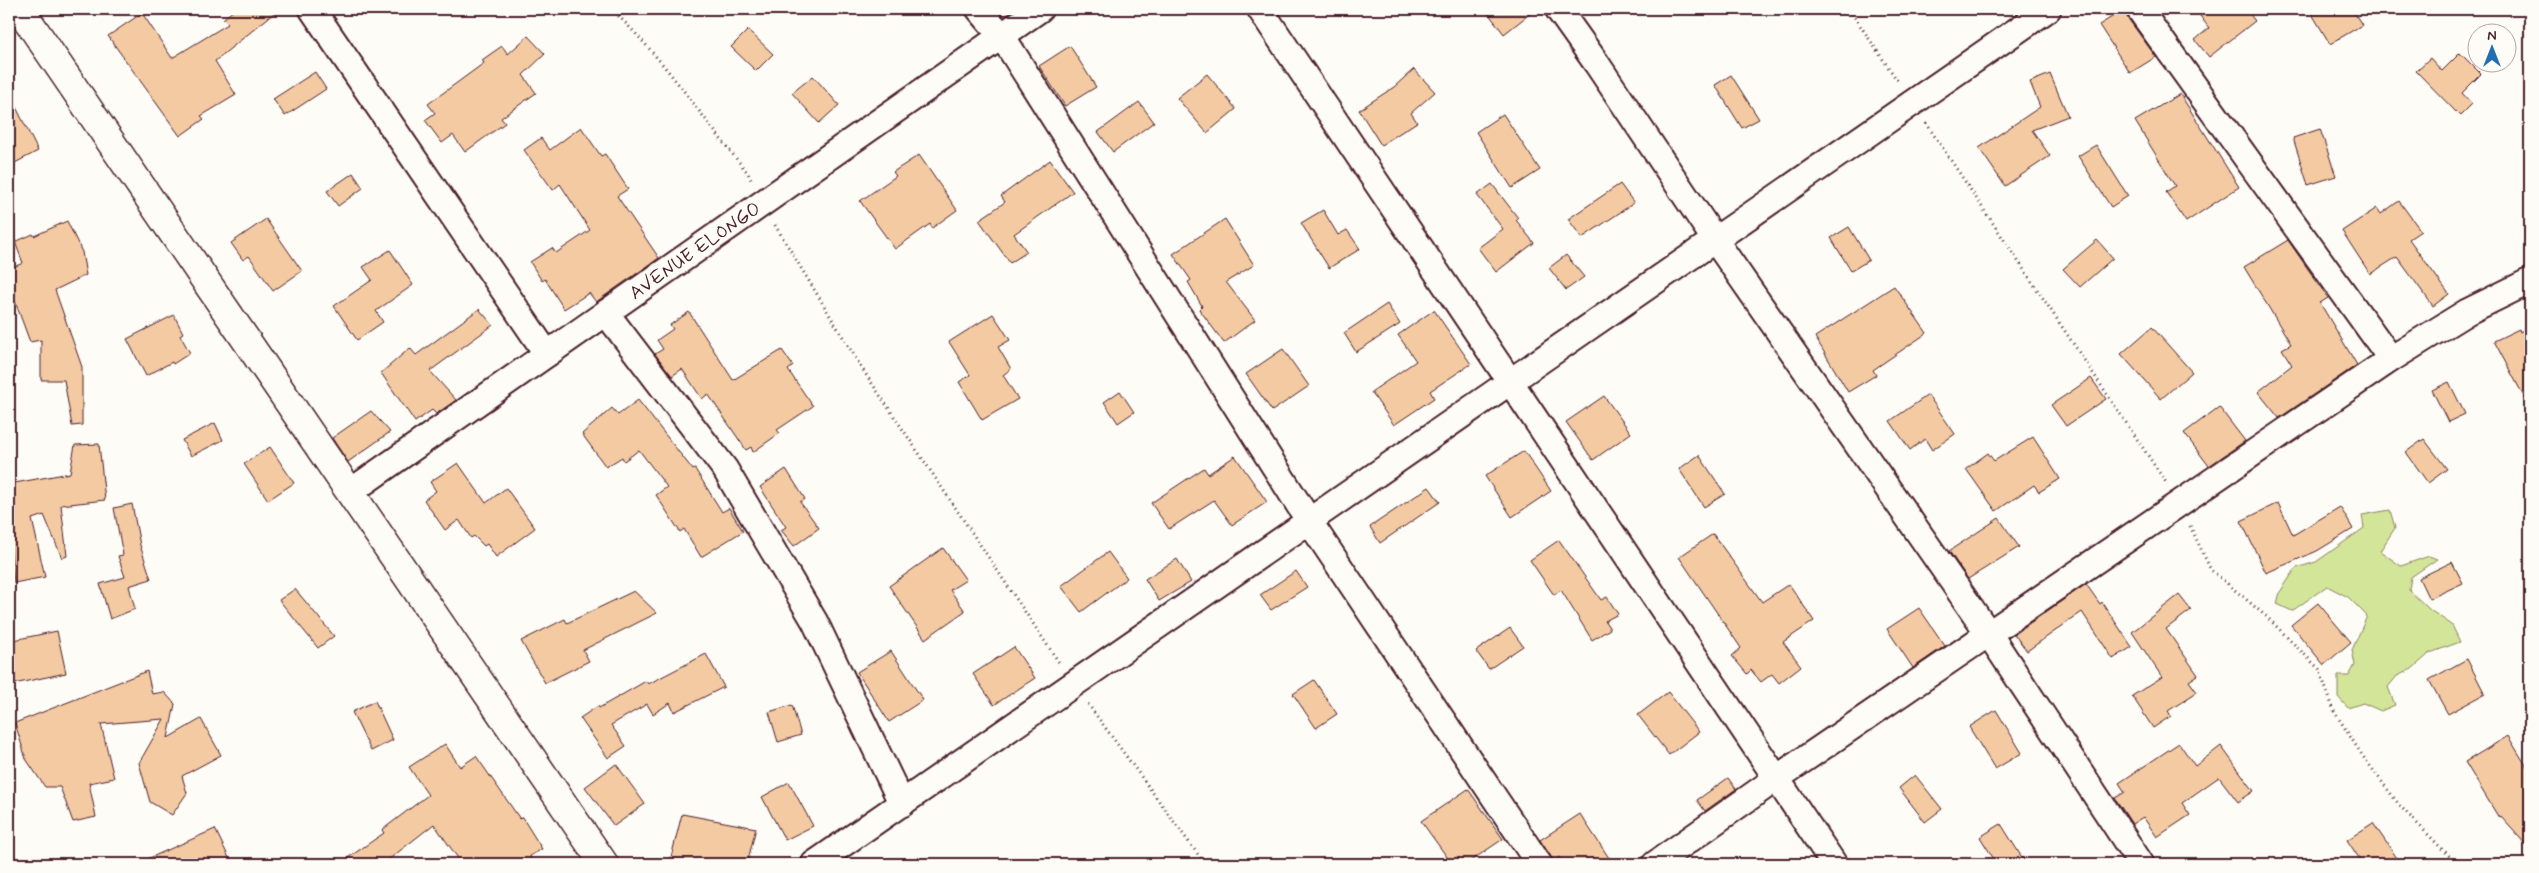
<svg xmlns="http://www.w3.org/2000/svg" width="2539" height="873" viewBox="0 0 2539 873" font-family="Mynerve,sans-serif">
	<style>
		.green { fill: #d2e599; stroke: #8e8262 }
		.building { fill: #f3caa2; stroke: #4a1f2b }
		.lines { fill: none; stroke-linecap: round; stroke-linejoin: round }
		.street-casing { stroke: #4a1f2b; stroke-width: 29 }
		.secondary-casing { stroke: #4a1f2b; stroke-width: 31 }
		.path { stroke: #4a1f2b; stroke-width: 3; stroke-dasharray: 1 4; stroke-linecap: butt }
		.street { stroke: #fdfcf7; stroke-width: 25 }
		.secondary { stroke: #fdfcf7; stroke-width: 28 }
		.labels { text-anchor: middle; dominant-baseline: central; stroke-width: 4; stroke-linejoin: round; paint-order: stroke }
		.street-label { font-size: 19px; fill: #4a1f2b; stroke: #fdfcf7 }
	</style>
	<rect width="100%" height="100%" fill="#fdfcf7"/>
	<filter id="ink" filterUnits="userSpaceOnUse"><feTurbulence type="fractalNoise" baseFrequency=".02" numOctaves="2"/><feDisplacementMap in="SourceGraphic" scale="10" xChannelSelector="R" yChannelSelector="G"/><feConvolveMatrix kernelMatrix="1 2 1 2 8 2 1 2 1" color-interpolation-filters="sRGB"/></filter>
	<g filter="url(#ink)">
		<polygon class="green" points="2390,510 2395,528 2380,551 2401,566 2429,556 2437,559 2411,577 2409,590 2430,610 2452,625 2460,642 2430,653 2412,669 2397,676 2388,687 2395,705 2381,711 2363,703 2348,708 2338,697 2338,676 2349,676 2355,665 2352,650 2367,616 2348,597 2327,586 2292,611 2277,604 2280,592 2296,568 2316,562 2364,528 2362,515"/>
		<g class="building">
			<polygon points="235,9 279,9 215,61 236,95 201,116 204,119 180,136 108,36 142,13 172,58 228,24 223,19"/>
			<polygon points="1485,9 1536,9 1504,34"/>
			<polygon points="2125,9 2127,17 2156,57 2130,73 2099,25"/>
			<polygon points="2195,9 2246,9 2255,21 2209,57 2195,40 2209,28"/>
			<polygon points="2309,9 2352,9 2362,25 2330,44"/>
			<polygon points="748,30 773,54 756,71 731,47"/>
			<polygon points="528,36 545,54 523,75 536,93 501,118 505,123 465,152 453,135 442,143 425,120 435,113 428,104 484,63 482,60 502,46 508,54"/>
			<polygon points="1070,46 1096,87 1065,106 1039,66"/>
			<polygon points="2460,53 2481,74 2462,93 2472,104 2460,116 2416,71 2430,58 2442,71"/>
			<polygon points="1414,69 1435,92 1411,113 1417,122 1381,145 1359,110 1394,87"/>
			<polygon points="315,72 326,89 285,116 273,99"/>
			<polygon points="1207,74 1236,109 1207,133 1177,98"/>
			<polygon points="2050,74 2068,116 2032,130 2050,156 2005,186 1979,148 2040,107 2030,82"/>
			<polygon points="1731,75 1759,119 1742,128 1715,85"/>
			<polygon points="813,76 839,105 819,123 792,93"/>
			<polygon points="9,93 38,151 9,166"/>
			<polygon points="2180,94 2239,187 2186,222 2166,192 2175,186 2135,121"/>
			<polygon points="1139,102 1154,122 1113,152 1098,132"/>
			<polygon points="1503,114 1540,170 1512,188 1476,132"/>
			<polygon points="581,127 601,156 605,154 628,189 617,196 659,258 596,302 589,293 564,309 545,279 542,281 530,262 552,248 556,253 590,230 560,184 553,190 524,150 541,138 550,150"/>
			<polygon points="2320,129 2336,176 2308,185 2293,138"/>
			<polygon points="2096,145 2128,196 2111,207 2078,156"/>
			<polygon points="919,155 957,210 932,228 930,224 895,249 860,201 896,176 893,172"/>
			<polygon points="1050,160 1073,192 1014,234 1027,252 1010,263 979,220 1005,202 1001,196"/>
			<polygon points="353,173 363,188 338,206 327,191"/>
			<polygon points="1492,184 1518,218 1516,220 1534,243 1496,272 1478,248 1503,229 1477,195"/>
			<polygon points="1620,184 1634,203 1582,238 1568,219"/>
			<polygon points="2399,201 2421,231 2409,239 2449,294 2433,306 2397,257 2370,274 2342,231 2377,208 2381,214"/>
			<polygon points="1323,210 1338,235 1347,230 1360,249 1329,268 1301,223"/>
			<polygon points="266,219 302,271 273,291 249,256 243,260 231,243"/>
			<polygon points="1225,219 1254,265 1226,282 1255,320 1224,343 1199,309 1202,306 1188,282 1191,280 1173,254"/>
			<polygon points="67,221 82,252 86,275 55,290 82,367 82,425 72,426 64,380 41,380 41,340 30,342 9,285 9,269 23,263 15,242 33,234 34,236"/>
			<polygon points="1849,227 1869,260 1851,271 1831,238"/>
			<polygon points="2097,240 2113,258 2080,287 2063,269"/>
			<polygon points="2288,240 2328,298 2320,303 2357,365 2279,418 2258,392 2292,365 2282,349 2291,344 2244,267"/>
			<polygon points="390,250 413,285 376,311 383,322 357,340 334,306 372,280 363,267"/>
			<polygon points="1566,255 1584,277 1566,290 1549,268"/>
			<polygon points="1894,286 1927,333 1873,370 1876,375 1848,392 1815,337"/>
			<polygon points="1387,304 1400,324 1356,352 1344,333"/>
			<polygon points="479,309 493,325 430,371 456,400 436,414 432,410 415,422 381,373 410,348 416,355"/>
			<polygon points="1434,310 1471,364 1430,391 1434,398 1394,425 1371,392 1416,361 1398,335"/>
			<polygon points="689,312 733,380 782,350 793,366 788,370 813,406 777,430 780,433 753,452 751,447 746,450 708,394 702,399 682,369 672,376 655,354 663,349 657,340 673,329 670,325"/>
			<polygon points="993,314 1010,340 998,347 1011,369 1003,375 1018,399 982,420 959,382 970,375 949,342"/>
			<polygon points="174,315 183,333 180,335 190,353 173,364 172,362 146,376 127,339"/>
			<polygon points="2530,325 2530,408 2494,341 2519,329 2520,332"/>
			<polygon points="2152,327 2192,372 2161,399 2121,354"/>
			<polygon points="1283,349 1309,386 1272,411 1246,374"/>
			<polygon points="2091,378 2106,399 2066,426 2051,405"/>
			<polygon points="2449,382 2465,414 2448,422 2432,390"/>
			<polygon points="1120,391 1134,412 1118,423 1104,402"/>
			<polygon points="1928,395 1955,434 1932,450 1925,439 1910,450 1890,421"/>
			<polygon points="1604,396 1631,433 1593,460 1566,422"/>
			<polygon points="638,400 693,470 695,469 722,512 729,508 743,531 701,557 684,529 680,532 656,495 667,487 639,450 624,461 622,457 606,467 582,434 612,408 618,415"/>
			<polygon points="2219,407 2245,441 2209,466 2184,433"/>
			<polygon points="371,411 390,432 348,462 332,438"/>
			<polygon points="215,423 223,440 191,456 182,440"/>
			<polygon points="2033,437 2060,479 2039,492 2034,485 1996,511 1966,469 1988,453 1994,461"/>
			<polygon points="2424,439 2447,469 2428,483 2406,452"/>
			<polygon points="99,444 105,500 61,505 67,556 62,558 44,515 32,519 45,577 14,583 9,528 9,484 70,473 75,445"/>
			<polygon points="270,447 294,483 268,500 244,464"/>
			<polygon points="1524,451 1551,491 1512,517 1485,476"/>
			<polygon points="1699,455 1725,494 1704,507 1679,469"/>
			<polygon points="1235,456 1267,502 1232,525 1214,500 1169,529 1151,503 1204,468 1208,474"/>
			<polygon points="458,463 486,503 506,488 535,528 496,557 487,544 484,546 474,536 471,538 459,520 445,530 424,500 436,491 430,482"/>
			<polygon points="786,469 805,499 800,502 819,528 794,546 781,530 786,527 760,487"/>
			<polygon points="1429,487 1440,502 1380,543 1370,527"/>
			<polygon points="2278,503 2293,535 2340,507 2353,529 2317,551 2266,573 2241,521"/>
			<polygon points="132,504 140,545 151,579 129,586 135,609 110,619 100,584 125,577 118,556 123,555 114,508"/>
			<polygon points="1999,518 2019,547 1968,579 1949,551"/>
			<polygon points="1713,534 1762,602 1789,584 1814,621 1783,642 1801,666 1779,683 1772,674 1761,682 1751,670 1747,674 1732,656 1741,648 1679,557"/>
			<polygon points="1559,540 1601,600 1607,597 1618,614 1605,621 1610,629 1592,640 1561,590 1554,595 1530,560"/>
			<polygon points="943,548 966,580 950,590 965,611 925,639 889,586"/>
			<polygon points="1108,552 1127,578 1081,612 1061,586"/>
			<polygon points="1177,559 1191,582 1159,601 1145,579"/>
			<polygon points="2452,562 2463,583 2429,599 2419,578"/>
			<polygon points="1296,571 1307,587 1271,610 1260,595"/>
			<polygon points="2086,584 2100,604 2102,602 2132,647 2113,659 2082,612 2027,651 2014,634"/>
			<polygon points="295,589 334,636 318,648 279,600"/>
			<polygon points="634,591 657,613 583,650 589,661 545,683 521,641 565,619 567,623"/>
			<polygon points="2179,595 2191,610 2166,629 2198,675 2189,681 2197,692 2168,711 2171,716 2153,728 2132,696 2162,677 2132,632"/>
			<polygon points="2318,603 2351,642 2324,665 2291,625"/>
			<polygon points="1919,608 1945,646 1913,668 1887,629"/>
			<polygon points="1510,628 1523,646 1489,669 1476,651"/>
			<polygon points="57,631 66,673 9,685 9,641"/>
			<polygon points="1014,647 1035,678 994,705 973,674"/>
			<polygon points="891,651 923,700 889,722 857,672"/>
			<polygon points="706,654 724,687 674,712 670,703 653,714 647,704 611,725 626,746 608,758 580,718 598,706 599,708 646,681 648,684"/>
			<polygon points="2467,659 2485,694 2448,714 2429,680"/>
			<polygon points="147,671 152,694 164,692 175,704 168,738 201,719 221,755 182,776 187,793 172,815 150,802 139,763 164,719 101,724 114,778 89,783 96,817 73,822 60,787 45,787 26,759 15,723"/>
			<polygon points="1314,680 1337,714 1316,728 1293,694"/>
			<polygon points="1668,692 1699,732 1669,755 1638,715"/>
			<polygon points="375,701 393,740 371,751 352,712"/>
			<polygon points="792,705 801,735 778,742 769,712"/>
			<polygon points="1996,710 2022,753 1995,769 1969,727"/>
			<polygon points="2508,736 2530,772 2530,849 2501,817 2499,818 2465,762"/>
			<polygon points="2179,743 2195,766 2221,746 2254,791 2238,802 2219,777 2182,803 2190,815 2157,837 2143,817 2132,824 2115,798 2125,792 2119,783"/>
			<polygon points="445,744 460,767 476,756 520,819 522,817 542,849 530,856 532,864 462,864 434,824 383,864 339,864 384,833 382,830 428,795 409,767"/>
			<polygon points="616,764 645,804 614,826 585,787"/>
			<polygon points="1915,775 1942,809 1925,822 1899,788"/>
			<polygon points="1728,778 1736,789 1705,811 1697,800"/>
			<polygon points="789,782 813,826 785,840 762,797"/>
			<polygon points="1468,789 1503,839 1466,864 1452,864 1421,821"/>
			<polygon points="682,814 756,828 747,864 687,864 670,861"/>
			<polygon points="1580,814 1613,864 1564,864 1559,857 1554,861 1551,857 1540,840"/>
			<polygon points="2373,823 2401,864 2363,864 2347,840"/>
			<polygon points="2001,824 2026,864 1997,864 1980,837"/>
			<polygon points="215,829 232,864 136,864"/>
		</g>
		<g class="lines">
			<g class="street-casing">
				<g id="street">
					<polyline points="312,9 547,354"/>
					<polyline points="979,9 1002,36 1309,521 1539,864"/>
					<polyline points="1260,9 1834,864"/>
					<polyline points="1558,9 1597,64 1715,240 1989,634 2141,864"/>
					<polyline points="2139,9 2391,359"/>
					<polyline points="606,313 725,469 815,622 902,804"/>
					<path id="s1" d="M350,492L1040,9"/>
					<polyline points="814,864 2048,9"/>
					<polyline points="1655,864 1777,778 2391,359 2467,312 2530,281"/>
				</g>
			</g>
			<g class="secondary-casing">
				<polyline id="secondary" points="20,9 604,864"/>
			</g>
			<g class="path">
				<path d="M611,9C663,57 702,118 748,173L752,182"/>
				<polyline points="1849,9 1899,83"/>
				<polyline points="1926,123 2167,484"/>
				<polyline points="775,225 863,370 1060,664"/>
				<polyline points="2190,526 2211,570 2267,617 2319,669 2334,711 2362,755 2400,806 2457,864"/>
				<polyline points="1088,704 1205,864"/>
			</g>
			<use href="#street" class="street"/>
			<use href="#secondary" class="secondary"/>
		</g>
	</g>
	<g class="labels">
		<g class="street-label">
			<text stroke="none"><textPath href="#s1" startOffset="421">AVENUE ELONGO</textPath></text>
		</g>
	</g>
	<rect width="2539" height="873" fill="none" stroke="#fdfcf7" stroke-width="30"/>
	<rect x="15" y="15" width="2509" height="843" fill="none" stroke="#4a1f2b" stroke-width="2" filter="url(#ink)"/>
	<g transform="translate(2492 48)"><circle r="24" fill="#fdfcf7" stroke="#b5a4a5"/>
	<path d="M0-4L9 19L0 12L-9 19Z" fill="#1f6fb2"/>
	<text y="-8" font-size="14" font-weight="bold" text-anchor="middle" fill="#4a1f2b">N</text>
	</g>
</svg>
